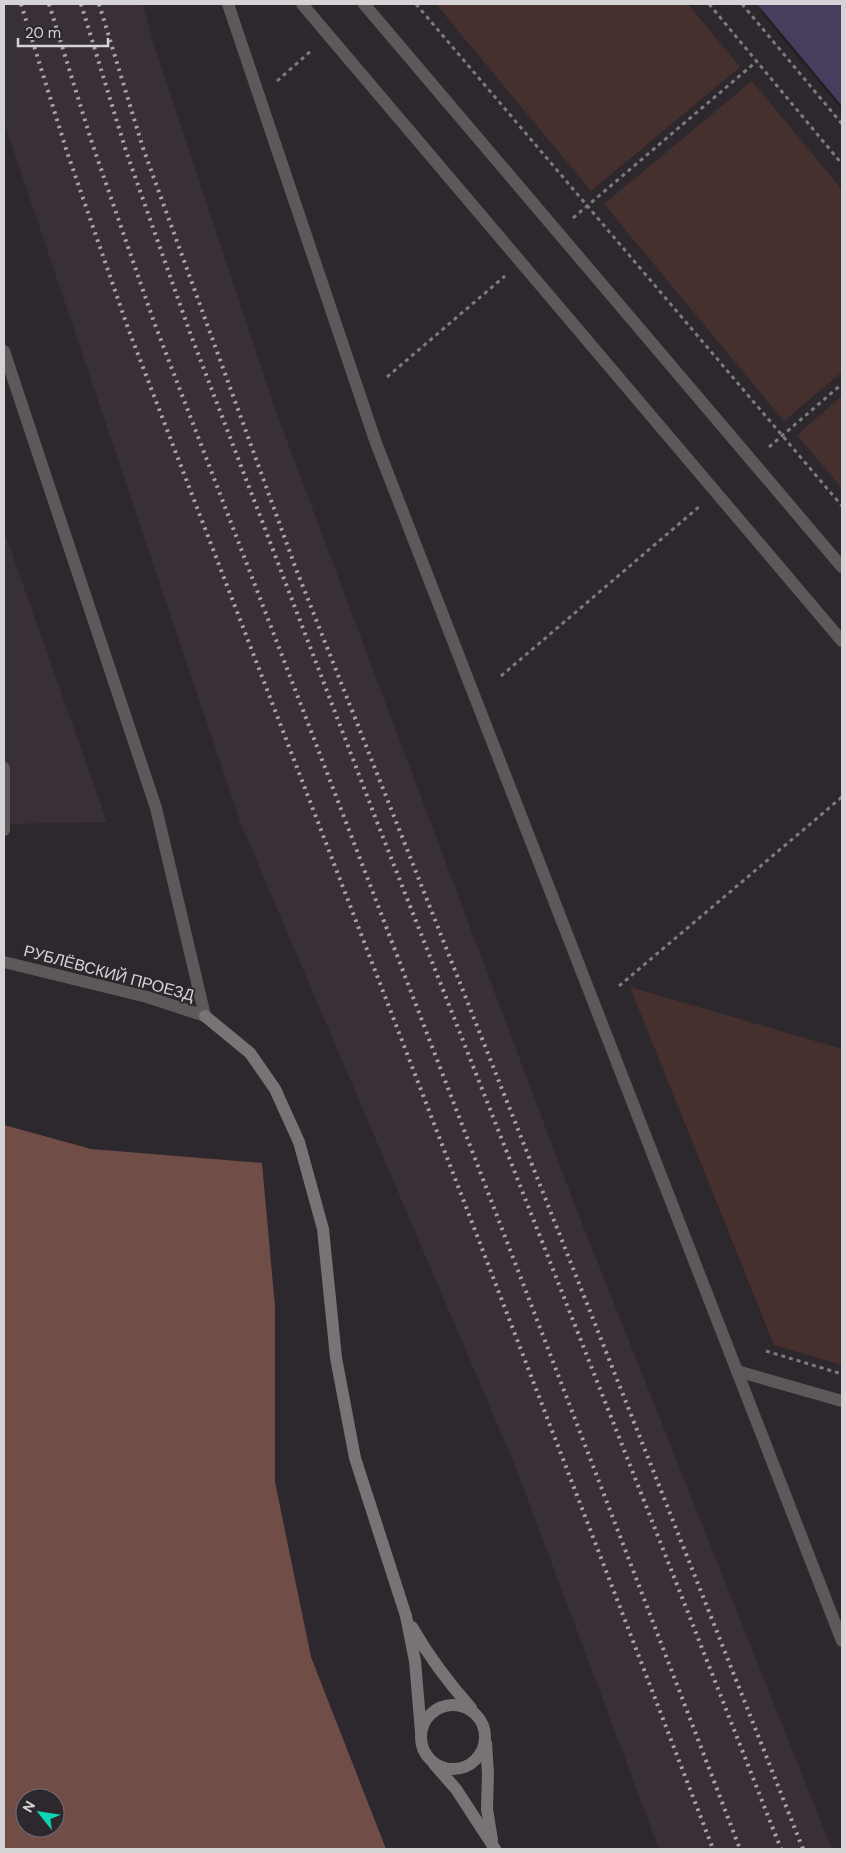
<svg xmlns="http://www.w3.org/2000/svg" width="846" height="1853" viewBox="0 0 846 1853" font-family="'DM Sans',sans-serif">
	<style>
		.built { fill: #392f38 }
		.green { fill: #45302d }
		.forest { fill: #714d48; fill-rule: evenodd }
		.building { fill: #463d5b; filter: url(#shadow) }
		.lines { fill: none; stroke-linecap: round; stroke-linejoin: round }
		.path { stroke: #7e7a7e; stroke-width: 3; stroke-dasharray: 4 4; stroke-linecap: butt }
		.lane { stroke: #5d595a; stroke-width: 12 }
		.street { stroke: #5d595a; stroke-width: 12 }
		.secondary { stroke: #797375; stroke-width: 12 }
		.rail { stroke: #a7a3a7; stroke-width: 4; stroke-dasharray: 2.5 5; stroke-linecap: butt }
		.labels { text-anchor: middle; dominant-baseline: central; stroke-width: 4; stroke-linejoin: round; paint-order: stroke }
		.street-label { font-size: 16px; fill: #d6d3d6; stroke: #2d282d }
	</style>
	<defs>
		<filter id="shadow"><feDropShadow dx="3" dy="5.5" stdDeviation="1" flood-color="#0009"/></filter>
	</defs>
	<rect width="100%" height="100%" fill="#2d282d"/>
	<g class="built">
		<polygon points="4,4 143,4 155,48 275,409 572,1198 832,1849 659,1849 516,1468 241,824 4,122"/>
		<polygon points="4,531 107,822 4,824"/>
	</g>
	<g class="green">
		<polygon points="436,4 688,4 740,67 591,191"/>
		<polygon points="752,81 842,190 842,372 784,421 604,204"/>
		<polygon points="842,396 842,488 797,435"/>
		<polygon points="630,987 842,1049 842,1365 774,1345"/>
	</g>
	<path class="forest" d="M4,1125L91,1149L262,1163L275,1307V1482L311,1657L386,1849H4ZM25,1798H55V1828H25Z"/>
	<polygon class="building" points="757,4 842,4 842,106"/>
	<g class="lines">
		<g class="path">
			<polyline points="416,4 842,506"/>
			<polyline points="709,4 842,164"/>
			<polyline points="742,4 842,124"/>
			<polyline points="277,81 312,50"/>
			<polyline points="573,218 757,61"/>
			<polyline points="387,377 505,276"/>
			<polyline points="769,447 842,384"/>
			<polyline points="501,676 700,506"/>
			<polyline points="619,986 842,797"/>
			<polyline points="766,1351 842,1374"/>
		</g>
		<g class="lane">
			<polyline points="228,4 376,443 842,1641"/>
			<polyline points="302,4 842,641"/>
			<polyline points="364,4 842,567"/>
			<polyline points="4,768 4,830"/>
			<polyline points="737,1371 842,1401"/>
		</g>
		<g class="street">
			<polyline points="4,351 156,808 205,1016"/>
			<polyline points="4,962 147,997 205,1016"/>
		</g>
		<g class="secondary">
			<polyline points="205,1016 250,1053 275,1089 299,1142 323,1229 336,1358 355,1458 406,1616 415,1661 421,1732"/>
			<path d="M412,1627C429,1657 448,1682 471,1708"/>
			<circle cx="453" cy="1737" r="32"/>
			<polyline points="486,1743 488,1773 487,1809 492,1840"/>
			<polyline points="434,1764 456,1789 495,1849"/>
		</g>
		<g class="rail">
			<polyline points="21,4 67,152 129,331 713,1849"/>
			<polyline points="49,4 92,143 154,322 740,1849"/>
			<polyline points="81,4 126,151 189,330 377,822 781,1849"/>
			<polyline points="99,4 143,148 296,569 803,1849"/>
		</g>
	</g>
	<g class="labels">
		<g class="street-label">
			<text transform="translate(109 973) rotate(15)">РУБЛЁВСКИЙ ПРОЕЗД</text>
		</g>
	</g>
	<rect width="846" height="1853" fill="none" stroke="#d6d3d6" stroke-width="10"/>
	<g transform="translate(40 1813) rotate(300)"><circle r="24" fill="#2d282d" stroke="#716c71"/>
	<path d="M0-4L9 19L0 12L-9 19Z" fill="#0ed5b4"/>
	<text y="-8" font-size="14" font-weight="bold" text-anchor="middle" fill="#d6d3d6">N</text>
	</g>
	<path d="M18 38v8h90v-8" fill="none" stroke="#d6d3d6" stroke-width="2.5"/>
	<text x="25" y="38" font-size="15" fill="#d6d3d6" stroke="#2d282d" stroke-width="4" paint-order="stroke">20 m</text>
</svg>
